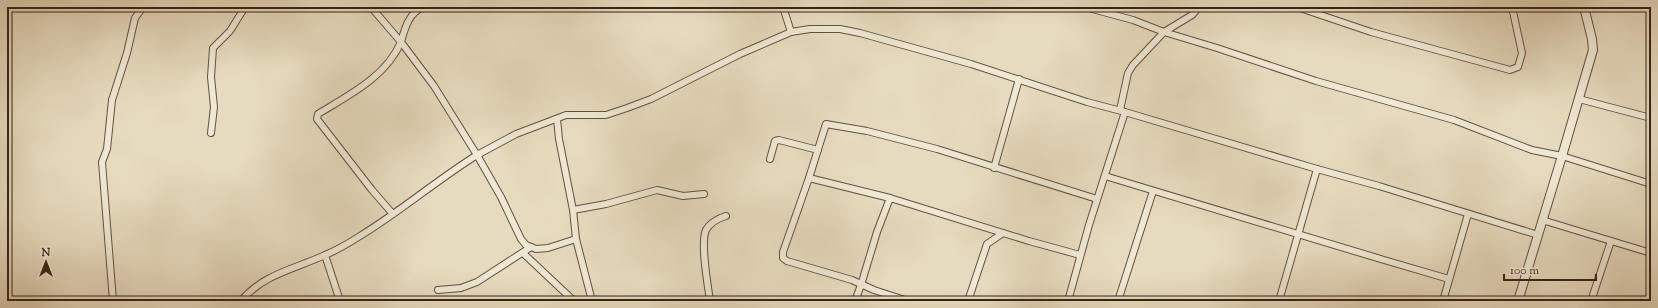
<svg xmlns="http://www.w3.org/2000/svg" width="1658" height="308" viewBox="0 0 1658 308" font-family="'Sorts Mill Goudy',serif">
	<style>
		.lines { fill: none; stroke-linecap: round; stroke-linejoin: round }
		.minor-casing { stroke: #625142; stroke-width: 8 }
		.tertiary-casing { stroke: #625142; stroke-width: 10 }
		.minor { stroke: #efe8d5; stroke-width: 6 }
		.tertiary { stroke: #efe8d5; stroke-width: 8 }
	</style>
	<rect width="100%" height="100%" fill="#e7dbbf"/>
	<filter id="stains"><feTurbulence type="fractalNoise" baseFrequency=".005" numOctaves="4"/><feColorMatrix values="0 0 0 0 .2 0 0 0 0 .09 0 0 0 0 .02 0 0 0 .5 -.17"/></filter>
	<radialGradient id="worn" r=".72"><stop offset=".6" stop-color="#630" stop-opacity="0"/><stop offset="1" stop-color="#630" stop-opacity=".3"/></radialGradient>
	<g class="lines">
		<g class="minor-casing">
			<g id="minor">
				<path d="M371,7L401,42C386,77 349,95 318,114L317,119L372,190L392,213"/>
				<path d="M424,7C409,12 405,28 401,42L434,86L477,155L516,134L566,115H606L627,108L651,99L740,54L791,32L810,29H840L860,33L971,64L1087,102L1125,112L1317,169L1379,186L1538,235"/>
				<polyline points="783,7 791,32"/>
				<polyline points="1085,7 1133,20 1164,32 1217,48 1316,81 1454,120 1532,150 1562,156 1651,184"/>
				<polyline points="1297,7 1371,32 1510,70 1518,67 1522,53 1512,7"/>
				<polyline points="1579,99 1651,118"/>
				<polyline points="1120,110 1128,73 1133,65 1164,32 1192,15 1199,7"/>
				<polyline points="557,119 559,139 573,210 576,239 592,301"/>
				<polyline points="211,133 214,107 211,77 213,48 230,31 245,7"/>
				<polyline points="770,159 775,141 779,140 818,150"/>
				<polyline points="994,168 1019,79"/>
				<polyline points="1105,176 1384,260 1449,279"/>
				<polyline points="809,178 890,198 1029,241 1080,255"/>
				<polyline points="573,210 606,204 657,190 683,196 704,194"/>
				<polyline points="1542,220 1651,253"/>
				<polyline points="523,253 574,301"/>
				<polyline points="325,255 340,301"/>
				<polyline points="438,290 461,288 477,282 531,247"/>
				<polyline points="113,301 102,162 107,149 112,100 127,53 135,18 143,7"/>
				<path d="M241,301C263,274 295,269 325,255C337,250 349,243 360,236C401,211 437,180 477,155L501,197L521,239L526,245L536,249L548,248L576,239"/>
				<path d="M710,301C708,286 700,243 706,230C710,223 719,218 726,216"/>
				<polyline points="855,301 861,285 877,232 890,198"/>
				<polyline points="908,301 874,290 852,280 787,261 783,258 783,252 809,178 826,124 867,131 937,149 1097,199"/>
				<polyline points="968,301 987,244 1003,233"/>
				<polyline points="1068,301 1089,225 1125,112"/>
				<polyline points="1118,301 1153,191"/>
				<polyline points="1279,301 1317,169"/>
				<polyline points="1443,301 1468,214"/>
				<polyline points="1591,301 1611,241"/>
			</g>
		</g>
		<g class="tertiary-casing">
			<polyline id="tertiary" points="1518,301 1562,156 1593,50 1592,39 1584,7"/>
		</g>
		<use href="#minor" class="minor"/>
		<use href="#tertiary" class="tertiary"/>
	</g>
	<rect width="1658" height="308" fill="none" stroke="#e7dbbf" stroke-width="24"/>
	<rect x="8" y="8" width="1642" height="292" fill="none" stroke="#352319" stroke-width="2"/>
	<rect x="12" y="12" width="1634" height="284" fill="none" stroke="#352319"/>
	<g transform="translate(46 262)" stroke="#efe8d5" stroke-width="3" paint-order="stroke">
	<path d="M0-3L7 15L0 10L-7 15Z" fill="#352319"/>
	<text y="-6" font-size="11" font-weight="bold" text-anchor="middle" fill="#352319">N</text>
	</g>
	<path d="M1504 274v6h92v-6" fill="none" stroke="#352319" stroke-width="2"/>
	<text x="1510" y="274" font-size="12" fill="#352319" stroke="#efe8d5" stroke-width="3" paint-order="stroke">100 m</text>
	<rect width="100%" height="100%" filter="url(#stains)"/>
	<rect width="100%" height="100%" fill="url(#worn)"/>
</svg>
